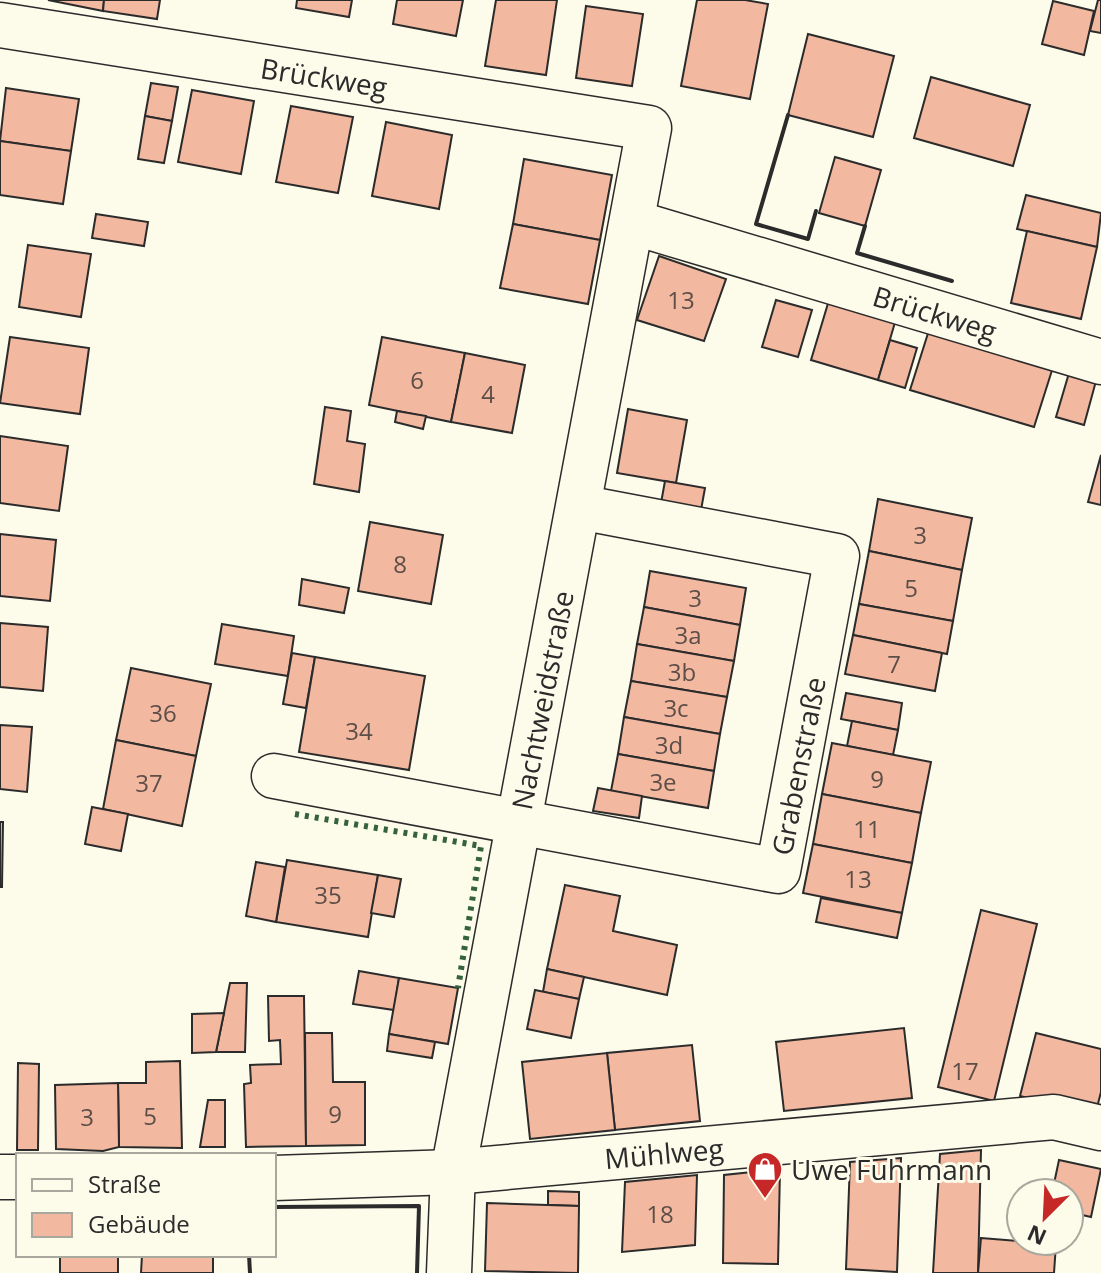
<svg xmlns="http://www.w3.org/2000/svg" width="1101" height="1273" viewBox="0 0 1101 1273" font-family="'Open Sans',sans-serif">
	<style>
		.building { fill: #f2b8a0; stroke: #2b2b2b; stroke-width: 2 }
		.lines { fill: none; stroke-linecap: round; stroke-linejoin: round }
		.street-casing { stroke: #2b2b2b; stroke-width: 47 }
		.street { stroke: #fdfbea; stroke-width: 44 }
		.hedge { stroke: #34623c; stroke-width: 6; stroke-dasharray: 4 6; stroke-linecap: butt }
		.wall { stroke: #2b2b2b; stroke-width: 4 }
		.labels { text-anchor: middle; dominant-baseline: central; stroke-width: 6; stroke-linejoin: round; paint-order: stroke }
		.number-label { font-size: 24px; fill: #5d4e48 }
		.street-label { font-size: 28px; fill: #2b2b2b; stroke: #fdfbea }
		.poi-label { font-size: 28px; fill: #2b2b2b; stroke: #fdfbea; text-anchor: start }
	</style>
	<rect width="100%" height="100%" fill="#fdfbea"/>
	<g class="building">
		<polygon points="48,0 104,0 103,11"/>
		<polygon points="104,0 160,0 157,19 103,11"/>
		<polygon points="297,0 352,0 349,17 296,8"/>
		<polygon points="397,0 463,0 456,36 393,24"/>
		<polygon points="496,0 557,0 546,75 485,66"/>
		<polygon points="697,0 745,0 768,4 750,99 681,86"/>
		<polygon points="1098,0 1101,0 1101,33 1090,31"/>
		<polygon points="1053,1 1094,11 1084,55 1042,44"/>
		<polygon points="586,6 643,14 632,86 576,78"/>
		<polygon points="808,34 894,56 873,137 788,115"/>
		<polygon points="931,77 1030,105 1013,166 914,138"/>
		<polygon points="151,83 178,87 172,121 145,116"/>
		<polygon points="6,88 79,99 71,151 0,141"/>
		<polygon points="192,90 254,101 241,174 178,162"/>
		<polygon points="291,106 353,117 338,193 276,182"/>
		<polygon points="145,116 172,121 164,163 138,159"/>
		<polygon points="386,122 452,135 439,209 372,196"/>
		<polygon points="0,141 71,151 63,204 0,195"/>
		<polygon points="835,157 881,170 865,226 819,213"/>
		<polygon points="524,159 612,175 600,240 513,224"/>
		<polygon points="1026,195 1101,213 1097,247 1017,229"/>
		<polygon points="96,214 148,222 144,246 92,238"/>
		<polygon points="513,224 600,240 588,304 500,288"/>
		<polygon points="1027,231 1097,247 1081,319 1011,303"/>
		<polygon points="28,245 91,254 81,317 19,307"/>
		<polygon points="659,256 726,279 704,341 637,320"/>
		<polygon points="776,300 812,310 798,357 762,347"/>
		<polygon points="829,300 896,319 878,380 811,360"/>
		<polygon points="930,327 1054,364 1034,427 910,390"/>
		<polygon points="10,337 89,348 80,414 0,403"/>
		<polygon points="382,337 465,353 451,422 369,405"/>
		<polygon points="890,340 917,348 905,388 878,380"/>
		<polygon points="465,353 525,365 512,433 451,422"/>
		<polygon points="1069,373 1096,381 1084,425 1056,417"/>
		<polygon points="325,407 351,411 347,441 365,444 359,492 314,484"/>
		<polygon points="628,409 687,420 676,483 617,473"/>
		<polygon points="397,411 426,416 423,429 395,422"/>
		<polygon points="0,436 68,446 59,511 0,503"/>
		<polygon points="1101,455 1101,505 1088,502"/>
		<polygon points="665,481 705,488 701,510 661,503"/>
		<polygon points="878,499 972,518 962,570 869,551"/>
		<polygon points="370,522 443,535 431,604 358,591"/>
		<polygon points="0,534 56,540 50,601 0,596"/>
		<polygon points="869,551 962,570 953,621 859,604"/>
		<polygon points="650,571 746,588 740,625 644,607"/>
		<polygon points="302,579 349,588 344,613 299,605"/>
		<polygon points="859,604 953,621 947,654 853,635"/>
		<polygon points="644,607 740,625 734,661 637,644"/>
		<polygon points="0,623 48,627 43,691 0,687"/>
		<polygon points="222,624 294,636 288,676 215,664"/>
		<polygon points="853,635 942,653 935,691 845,674"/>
		<polygon points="637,644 734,661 727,697 631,681"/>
		<polygon points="292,653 315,657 306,708 283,704"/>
		<polygon points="315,657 425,676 409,770 299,752"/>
		<polygon points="131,668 211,684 196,756 116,740"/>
		<polygon points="631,681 727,697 720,734 624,717"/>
		<polygon points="846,693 902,703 898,730 841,719"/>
		<polygon points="624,717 720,734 714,771 618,754"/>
		<polygon points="852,721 898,730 893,755 847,746"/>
		<polygon points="0,725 32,727 27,792 0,789"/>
		<polygon points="116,740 196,756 182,826 103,809"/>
		<polygon points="832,743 931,762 921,813 822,794"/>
		<polygon points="618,754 714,771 708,808 611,791"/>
		<polygon points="598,788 642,796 639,818 593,811"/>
		<polygon points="822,794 921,813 912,863 813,844"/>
		<polygon points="92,807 128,814 121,851 85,844"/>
		<polygon points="0,822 3,822 2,887 0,887"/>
		<polygon points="813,844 912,863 902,913 803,893"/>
		<polygon points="287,860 378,875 368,937 276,922"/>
		<polygon points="256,862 285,867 276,922 246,916"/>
		<polygon points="378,875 401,879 394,917 371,913"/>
		<polygon points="565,885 620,896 613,931 677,945 667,995 547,969"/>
		<polygon points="821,898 902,913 897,938 816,922"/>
		<polygon points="981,910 1037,924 994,1101 938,1087"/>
		<polygon points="547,969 584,977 579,999 543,992"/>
		<polygon points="359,971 399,978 394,1010 353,1004"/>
		<polygon points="399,978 458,988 448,1044 389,1034"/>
		<polygon points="230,983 247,983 245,1052 216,1052"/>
		<polygon points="535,990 579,999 571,1038 527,1029"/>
		<polygon points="268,996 304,996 306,1146 246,1147 244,1084 251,1083 250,1065 281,1064 280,1040 269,1041"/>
		<polygon points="224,1013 216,1052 192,1053 192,1014"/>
		<polygon points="904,1028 912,1098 784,1111 776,1042"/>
		<polygon points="305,1033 332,1033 333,1082 365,1082 365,1145 306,1146"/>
		<polygon points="1036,1033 1101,1049 1101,1092 1095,1115 1020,1096"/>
		<polygon points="389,1034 435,1042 432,1058 387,1051"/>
		<polygon points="692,1045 700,1121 615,1130 607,1053"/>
		<polygon points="607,1053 615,1130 530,1139 522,1062"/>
		<polygon points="180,1061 182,1148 119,1147 118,1083 146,1083 146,1062"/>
		<polygon points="18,1063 39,1064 38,1150 17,1150"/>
		<polygon points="118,1083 119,1147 103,1151 56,1149 55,1085"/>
		<polygon points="208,1100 225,1100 225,1147 200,1147"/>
		<polygon points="981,1150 978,1273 933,1273 940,1154"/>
		<polygon points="901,1158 897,1272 846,1269 850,1162"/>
		<polygon points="1059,1160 1101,1169 1091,1217 1069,1212 1069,1193 1052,1193"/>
		<polygon points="780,1169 778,1264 723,1263 724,1175"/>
		<polygon points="697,1175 695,1245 622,1252 625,1182"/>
		<polygon points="548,1191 579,1192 579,1206 548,1205"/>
		<polygon points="487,1203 579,1206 578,1273 485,1271"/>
		<polygon points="981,1238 1056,1244 1054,1273 978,1273"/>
		<rect x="60" y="1255" width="58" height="18"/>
		<polygon points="142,1255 213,1255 213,1273 141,1273"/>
	</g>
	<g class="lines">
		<g class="street-casing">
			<g id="street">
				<polyline points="0,25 649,128 453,1172 449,1273"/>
				<polyline points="632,222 1101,362"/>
				<polyline points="274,776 778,871 837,556 579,507"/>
				<polyline points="0,1177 18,1177"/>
				<polyline points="274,1178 453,1172 1054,1117 1101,1128"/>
			</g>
		</g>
		<use href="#street" class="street"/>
		<polyline class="hedge" points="295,814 481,846 458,988"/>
		<g class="wall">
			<polyline points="788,115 756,224 808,239 816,211"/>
			<polyline points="865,226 857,253 952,281"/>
			<polyline points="274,1207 419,1206 417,1273"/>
			<polyline points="249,1255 250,1273"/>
		</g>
	</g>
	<defs>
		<g id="shop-pin" transform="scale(1.8)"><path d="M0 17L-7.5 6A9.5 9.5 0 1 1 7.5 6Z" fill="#c62828" stroke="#fdfbea"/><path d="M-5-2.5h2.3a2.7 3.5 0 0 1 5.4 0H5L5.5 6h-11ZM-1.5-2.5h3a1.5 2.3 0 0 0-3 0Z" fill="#fff"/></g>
	</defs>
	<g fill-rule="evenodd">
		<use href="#shop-pin" x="765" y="1169"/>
	</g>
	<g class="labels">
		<g class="number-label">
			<text x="681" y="299">13</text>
			<text x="417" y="379">6</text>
			<text x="488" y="393">4</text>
			<text x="920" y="534">3</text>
			<text x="400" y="563">8</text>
			<text x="911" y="587">5</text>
			<text x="695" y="597">3</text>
			<text x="688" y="634">3a</text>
			<text x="894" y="663">7</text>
			<text x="682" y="671">3b</text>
			<text x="676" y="707">3c</text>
			<text x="163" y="712">36</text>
			<text x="359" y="730">34</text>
			<text x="669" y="744">3d</text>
			<text x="877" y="778">9</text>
			<text x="663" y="781">3e</text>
			<text x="149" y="782">37</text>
			<text x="867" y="828">11</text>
			<text x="858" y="878">13</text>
			<text x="328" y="894">35</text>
			<text x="965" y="1070">17</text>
			<text x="335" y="1113">9</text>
			<text x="150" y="1115">5</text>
			<text x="87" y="1116">3</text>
			<text x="660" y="1213">18</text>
		</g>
		<g class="street-label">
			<text transform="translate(324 77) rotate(9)">Brückweg</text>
			<text transform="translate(935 313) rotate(17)">Brückweg</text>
			<text transform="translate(542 700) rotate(-79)">Nachtweidstraße</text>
			<text transform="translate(798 766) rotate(-79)">Grabenstraße</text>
			<text transform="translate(664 1153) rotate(-5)">Mühlweg</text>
		</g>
		<g class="poi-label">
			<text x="791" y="1169">Uwe Fuhrmann</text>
		</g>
	</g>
	<rect x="16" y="1153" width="260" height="104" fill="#fdfbea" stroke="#a9a89e" stroke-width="2"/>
	<rect x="32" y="1179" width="40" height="12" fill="#fdfbea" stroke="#a9a89e" stroke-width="2"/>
	<text x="88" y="1193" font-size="24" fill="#2b2b2b">Straße</text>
	<rect x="32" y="1213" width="40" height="24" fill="#f2b8a0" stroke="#a9a89e" stroke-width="2"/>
	<text x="88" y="1233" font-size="24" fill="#2b2b2b">Gebäude</text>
	<g transform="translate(1045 1217) rotate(204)"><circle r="38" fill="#fdfbea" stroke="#a9a89e" stroke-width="2"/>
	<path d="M0-6L14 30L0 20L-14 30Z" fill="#c62828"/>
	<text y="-12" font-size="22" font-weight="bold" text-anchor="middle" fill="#2b2b2b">N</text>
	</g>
</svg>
